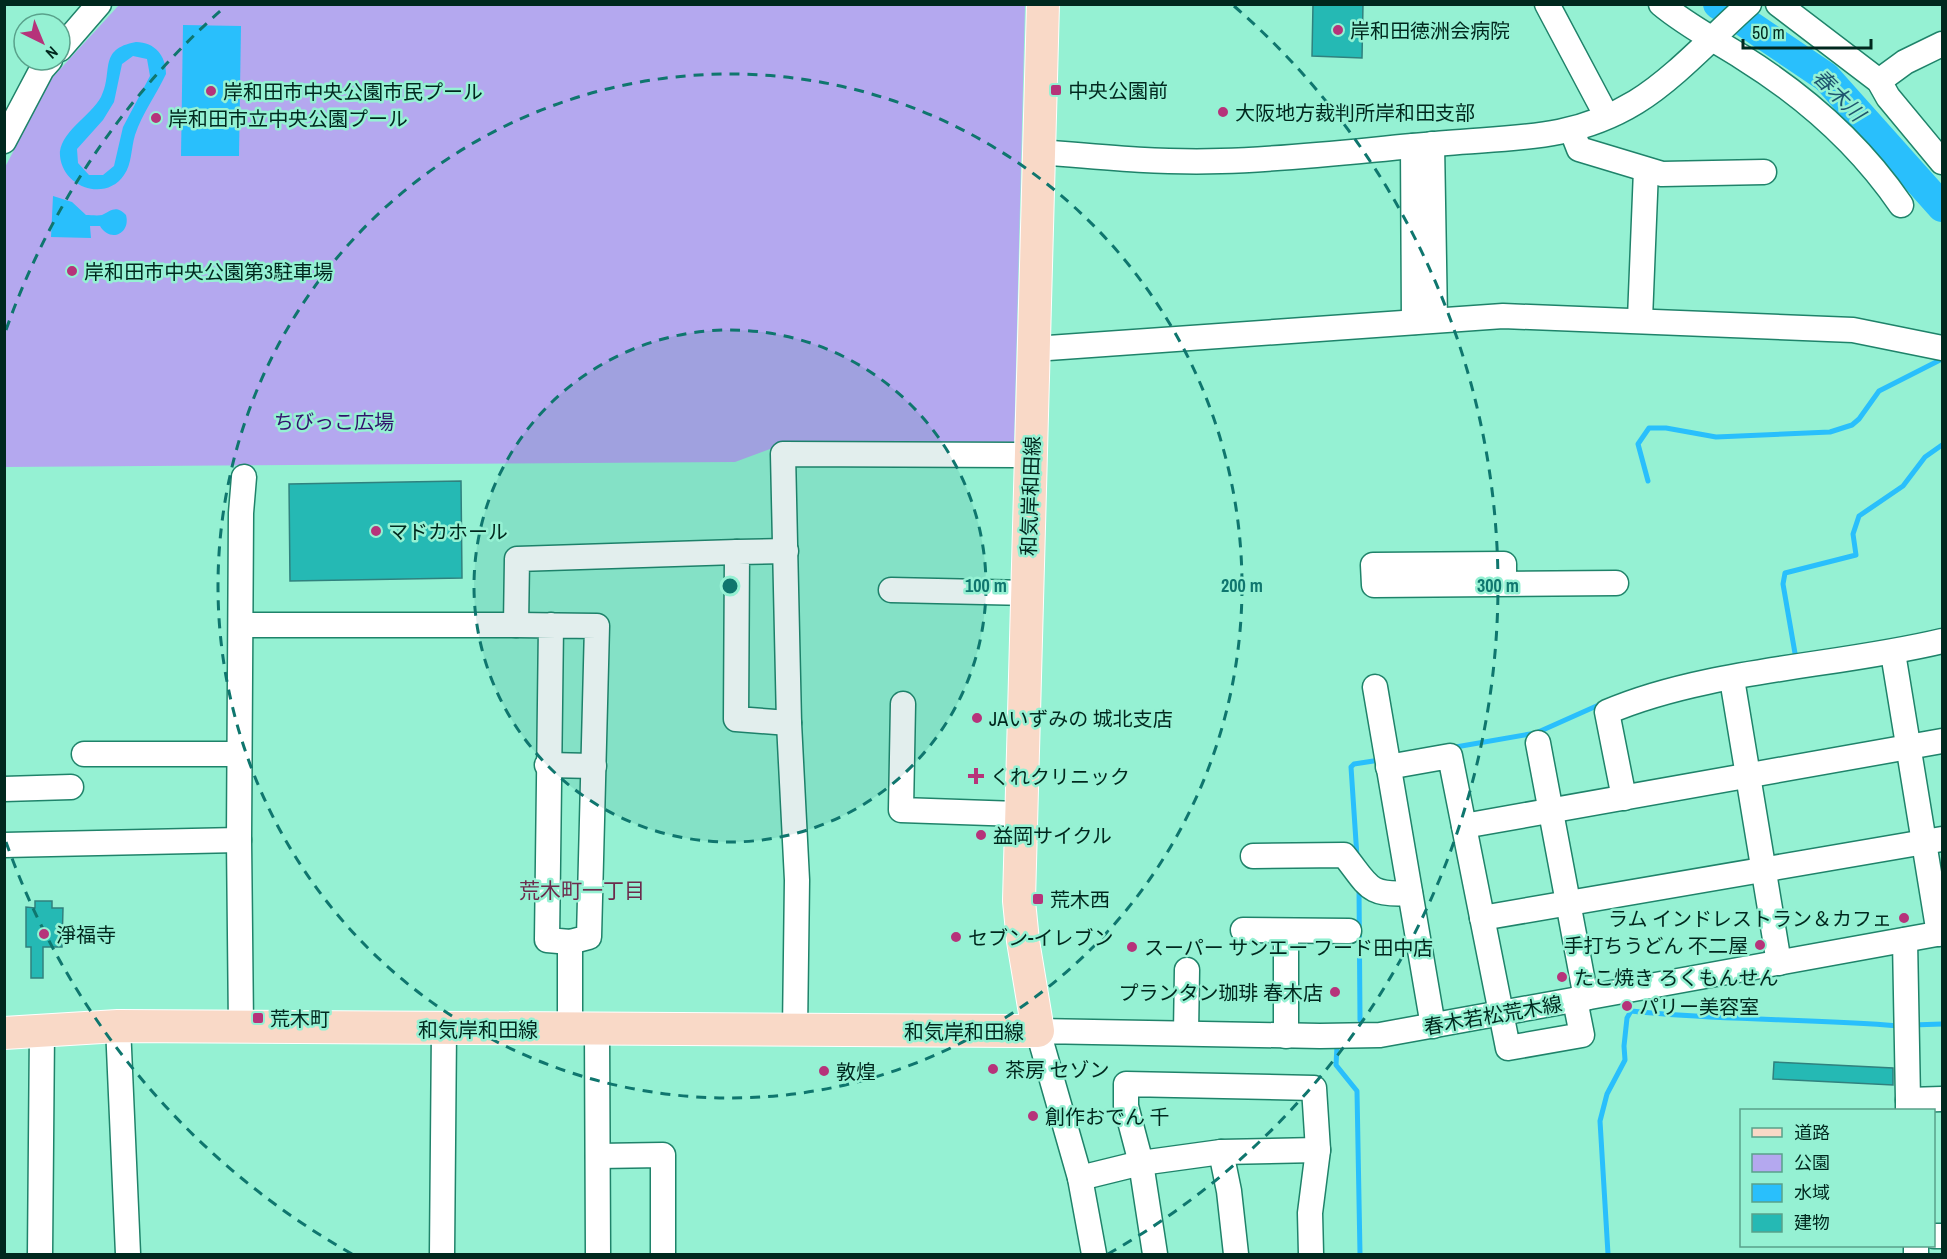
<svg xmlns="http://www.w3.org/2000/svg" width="1947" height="1259" viewBox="0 0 1947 1259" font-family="'Archivo Narrow','Noto Sans JP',sans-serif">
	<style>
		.green { fill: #b4a8ef }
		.water { fill: #29bffc; fill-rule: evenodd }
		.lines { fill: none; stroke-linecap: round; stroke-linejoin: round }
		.stream { stroke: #29bffc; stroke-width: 5 }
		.river { stroke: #29bffc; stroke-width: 30 }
		.building { fill: #25b9b4; stroke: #30817e; stroke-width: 1.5 }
		.minor-casing { stroke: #1f836a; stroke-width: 27 }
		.major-casing { stroke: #fff; stroke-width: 34 }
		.minor { stroke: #fff; stroke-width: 24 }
		.major { stroke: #f9d9c7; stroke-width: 32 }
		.ring { fill: none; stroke: #0f766e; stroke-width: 3; stroke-dasharray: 10 8 }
		.poi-dot { fill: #b6337a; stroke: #95f1d3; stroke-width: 2 }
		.labels { text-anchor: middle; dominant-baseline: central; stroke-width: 5; stroke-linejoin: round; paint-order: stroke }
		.poi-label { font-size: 20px; fill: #00281e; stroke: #95f1d3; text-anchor: start }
		.park-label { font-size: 20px; fill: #32126b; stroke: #95f1d3 }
		.street-label { font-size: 20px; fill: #00281e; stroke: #95f1d3 }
		.water-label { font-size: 21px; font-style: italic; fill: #1e556e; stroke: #95f1d3 }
		.neighbourhood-label { font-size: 21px; fill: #6c2b4c; stroke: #95f1d3 }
		.centre { fill: #0f766e; stroke: #95f1d3; stroke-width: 3 }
		.ring-label { font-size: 18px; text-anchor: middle; font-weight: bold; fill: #0f766e; stroke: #95f1d3; stroke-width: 5; stroke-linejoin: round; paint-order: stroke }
	</style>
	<rect width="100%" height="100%" fill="#95f1d3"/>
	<polygon class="green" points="119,5 1025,5 1014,445 786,443 735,462 5,467 4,169 52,78"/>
	<g class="water">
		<polygon points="183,25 241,26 239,156 181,156"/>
		<path d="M136,42C155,42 166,56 166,74C156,95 142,114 135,135C131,148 132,164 124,175C106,202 63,188 60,156C58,133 91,116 101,97C114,72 97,49 136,42ZM133,56L147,59L150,76L123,127L114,166L103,175H89L78,163L77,149L103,120L114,102L122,64Z"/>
		<path d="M53,196L72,202L86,215C90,215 98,216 102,215C112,210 116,205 126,215C131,234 110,243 100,226H90L91,238L51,237Z"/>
	</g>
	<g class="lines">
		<g class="stream">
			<polyline points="1648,481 1638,444 1649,428 1666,428 1716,437 1830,432 1852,425 1859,419 1879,391 1942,359"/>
			<polyline points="1796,659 1783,584 1785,573 1856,555 1853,534 1859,516 1903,486 1925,457 1942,445"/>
			<polyline points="1450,748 1536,733 1601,704"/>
			<polyline points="1357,857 1351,767 1354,764 1380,760"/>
			<polyline points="1359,887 1360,1020"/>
			<polyline points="1912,1025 1942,1024"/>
			<polyline points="1337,1046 1336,1065 1357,1091 1360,1254"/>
			<path d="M1608,1254L1600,1121L1607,1094L1625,1060L1624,1046L1627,1018L1631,1011C1720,1021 1810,1018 1900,1026"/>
		</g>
		<polyline class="river" points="1718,4 1826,77 1942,207"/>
	</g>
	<g class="building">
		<polygon points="1313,4 1363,4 1362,58 1312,56"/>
		<polygon points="461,481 462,578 290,581 289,484"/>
		<polygon points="35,901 52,901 52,908 63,908 62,947 43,947 43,978 31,978 31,947 26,947 26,907 35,908"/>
		<polygon points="1774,1062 1893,1068 1893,1085 1773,1079"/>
	</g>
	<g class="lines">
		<g class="minor-casing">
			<g id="minor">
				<polyline points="1547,4 1606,115"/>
				<path d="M1661,4C1686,25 1715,40 1742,57C1803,95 1860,145 1901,205"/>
				<polyline points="1778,4 1879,81 1888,97 1942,162"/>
				<polyline points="60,49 99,4"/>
				<polyline points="1879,81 1905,62 1942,44"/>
				<polyline points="1572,131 1579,149 1662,174 1764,172"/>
				<polyline points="4,141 42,69 50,60"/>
				<polyline points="1432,144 1435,320"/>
				<polyline points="1413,146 1414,322"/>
				<path d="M1039,152C1099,157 1160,163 1221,161C1297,159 1372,149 1447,143C1516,137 1574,140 1636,102C1674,79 1714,35 1749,4"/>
				<polyline points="1640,319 1646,170"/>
				<polyline points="1034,349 1503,316 1853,330 1942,348"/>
				<polyline points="786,551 737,552 736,719 789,723"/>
				<polyline points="1504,583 1504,564 1373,565 1374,585 1616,583"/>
				<polyline points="891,590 1027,593"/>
				<polyline points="242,625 516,625 517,559 737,552"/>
				<polyline points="516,625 597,626 589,937 570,942 547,940 551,625"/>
				<polyline points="1893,653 1939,934"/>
				<polyline points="1732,679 1779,963"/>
				<polyline points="1375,687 1433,1026"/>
				<polyline points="903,704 901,810 1021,814"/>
				<polyline points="1538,743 1586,998"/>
				<polyline points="84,754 239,754"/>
				<polyline points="547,765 594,766"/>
				<polyline points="1388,767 1450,756 1508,1048 1582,1035 1575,1000"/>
				<polyline points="4,789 71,787"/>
				<path d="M1624,798L1607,712C1708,669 1834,667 1942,641"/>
				<polyline points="1464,826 1942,741"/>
				<polyline points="4,845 239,840"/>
				<path d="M1253,856L1344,855C1369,886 1367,896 1410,893"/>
				<polyline points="1482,918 1942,839"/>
				<polyline points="1243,930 1349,931"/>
				<polyline points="1905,940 1908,1100"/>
				<polyline points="118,1026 128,1254"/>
				<polyline points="241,1027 239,840 241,513 244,477"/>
				<polyline points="570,1029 570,942"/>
				<polyline points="597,1030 598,1254"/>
				<polyline points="795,1031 797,880 789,723 783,454 1031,455"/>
				<polyline points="1186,1033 1187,970"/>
				<polyline points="1286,1036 1286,931"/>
				<polyline points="1908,1110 1908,1100 1942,1099"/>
				<polyline points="1221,1152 1229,1191 1236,1254"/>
				<polyline points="598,1156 663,1155 663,1254"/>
				<polyline points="1080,1178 1141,1163 1221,1152 1318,1150"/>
				<polyline points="1934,1236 1942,1236"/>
				<polyline points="40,1254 42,1030"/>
				<polyline points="442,1254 444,1029"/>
				<polyline points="1094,1254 1080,1178 1038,1031 1320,1036 1380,1035 1942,933"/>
				<polyline points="1155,1254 1141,1163 1126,1106 1126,1084 1314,1088 1318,1150 1310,1213 1311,1254"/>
				<polyline points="1916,1254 1916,1246"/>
			</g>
		</g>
		<g class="major-casing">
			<polyline id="major" points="4,1033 118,1026 1038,1031 1023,941 1019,901 1043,4"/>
		</g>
		<use href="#minor" class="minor"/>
		<use href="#major" class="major"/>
	</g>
	<circle cx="730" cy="586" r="256" fill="#0f766e" fill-opacity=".12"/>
	<g class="ring">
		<circle cx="730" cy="586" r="256"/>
		<circle cx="730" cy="586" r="512"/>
		<path d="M352 1254A768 768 0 0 1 6 842M6 330A768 768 0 0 1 226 6M1234 6A768 768 0 0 1 1108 1254"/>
	</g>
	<g class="poi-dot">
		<circle cx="1338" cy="30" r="6"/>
		<rect x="1050" y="84" width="12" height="12" rx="3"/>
		<circle cx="211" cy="91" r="6"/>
		<circle cx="1223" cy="112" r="6"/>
		<circle cx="156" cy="118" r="6"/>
		<circle cx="72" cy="271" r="6"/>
		<circle cx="376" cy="531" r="6"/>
		<circle cx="977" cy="718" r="6"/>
		<path d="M973 767h6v6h6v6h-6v6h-6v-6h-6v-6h6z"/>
		<circle cx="981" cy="835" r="6"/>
		<rect x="1032" y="893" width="12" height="12" rx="3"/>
		<circle cx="1904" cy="918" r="6"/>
		<circle cx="44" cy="934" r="6"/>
		<circle cx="956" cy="937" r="6"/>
		<circle cx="1760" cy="945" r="6"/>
		<circle cx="1132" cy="947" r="6"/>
		<circle cx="1562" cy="977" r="6"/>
		<circle cx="1335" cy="992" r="6"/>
		<circle cx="1627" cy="1006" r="6"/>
		<rect x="252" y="1012" width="12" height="12" rx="3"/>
		<circle cx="993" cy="1069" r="6"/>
		<circle cx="824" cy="1071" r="6"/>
		<circle cx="1033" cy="1116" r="6"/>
	</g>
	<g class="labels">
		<g class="poi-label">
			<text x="1350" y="30">岸和田徳洲会病院</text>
			<text x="1068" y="90">中央公園前</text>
			<text x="223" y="91">岸和田市中央公園市民プール</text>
			<text x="1235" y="112">大阪地方裁判所岸和田支部</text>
			<text x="168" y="118">岸和田市立中央公園プール</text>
			<text x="84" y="271">岸和田市中央公園第3駐車場</text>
			<text x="388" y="531">マドカホール</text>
			<text x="989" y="718">JAいずみの 城北支店</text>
			<text x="990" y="776">くれクリニック</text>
			<text x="993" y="835">益岡サイクル</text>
			<text x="1050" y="899">荒木西</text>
			<text x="1892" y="918" text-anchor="end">ラム インドレストラン＆カフェ</text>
			<text x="56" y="934">淨福寺</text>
			<text x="968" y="937">セブン-イレブン</text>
			<text x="1748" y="945" text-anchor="end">手打ちうどん 不二屋</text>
			<text x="1144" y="947">スーパー サンエー フード田中店</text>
			<text x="1574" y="977">たこ焼き ろくもんせん</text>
			<text x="1323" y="992" text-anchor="end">プランタン珈琲 春木店</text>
			<text x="1639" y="1006">パリー美容室</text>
			<text x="270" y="1018">荒木町</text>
			<text x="1005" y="1069">茶房 セゾン</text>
			<text x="836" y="1071">敦煌</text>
			<text x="1045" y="1116">創作おでん 千</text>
		</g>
		<g class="park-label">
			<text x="334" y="421">ちびっこ広場</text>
		</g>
		<g class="street-label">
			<text transform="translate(1030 496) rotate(-88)">和気岸和田線</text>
			<text transform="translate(1493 1015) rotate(-10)">春木若松荒木線</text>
			<text x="478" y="1029">和気岸和田線</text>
			<text x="964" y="1031">和気岸和田線</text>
		</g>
		<g class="water-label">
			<text transform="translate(1839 95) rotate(45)">春木川</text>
		</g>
		<g class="neighbourhood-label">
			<text x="582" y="890">荒木町一丁目</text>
		</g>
	</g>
	<circle cx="730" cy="586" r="9" class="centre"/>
	<g class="ring-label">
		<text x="986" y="592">100 m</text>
		<text x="1242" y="592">200 m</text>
		<text x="1498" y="592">300 m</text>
	</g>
	<rect width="1947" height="1259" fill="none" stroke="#00281e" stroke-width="12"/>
	<rect x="1740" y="1109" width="195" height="138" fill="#95f1d3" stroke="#59a18b" stroke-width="1.5"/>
	<rect x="1752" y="1128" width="30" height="9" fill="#f9d9c7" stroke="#59a18b" stroke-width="1.5"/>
	<text x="1794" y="1139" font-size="18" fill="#00281e">道路</text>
	<rect x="1752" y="1154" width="30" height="18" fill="#b4a8ef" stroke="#59a18b" stroke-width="1.5"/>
	<text x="1794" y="1169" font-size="18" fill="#00281e">公園</text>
	<rect x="1752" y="1184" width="30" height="18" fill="#29bffc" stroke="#59a18b" stroke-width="1.5"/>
	<text x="1794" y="1199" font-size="18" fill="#00281e">水域</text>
	<rect x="1752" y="1214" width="30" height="18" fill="#25b9b4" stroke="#59a18b" stroke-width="1.5"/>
	<text x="1794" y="1229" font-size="18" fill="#00281e">建物</text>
	<g transform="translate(42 42) rotate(137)"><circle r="28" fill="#95f1d3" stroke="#59a18b" stroke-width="1.5"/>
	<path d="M0-4.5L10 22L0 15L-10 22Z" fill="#b6337a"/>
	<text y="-9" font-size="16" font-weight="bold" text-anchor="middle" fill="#00281e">N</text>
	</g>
	<path d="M1743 39v9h128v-9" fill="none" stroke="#00281e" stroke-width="3"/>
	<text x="1752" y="39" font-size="18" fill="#00281e" stroke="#95f1d3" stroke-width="4.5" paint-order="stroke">50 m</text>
</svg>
